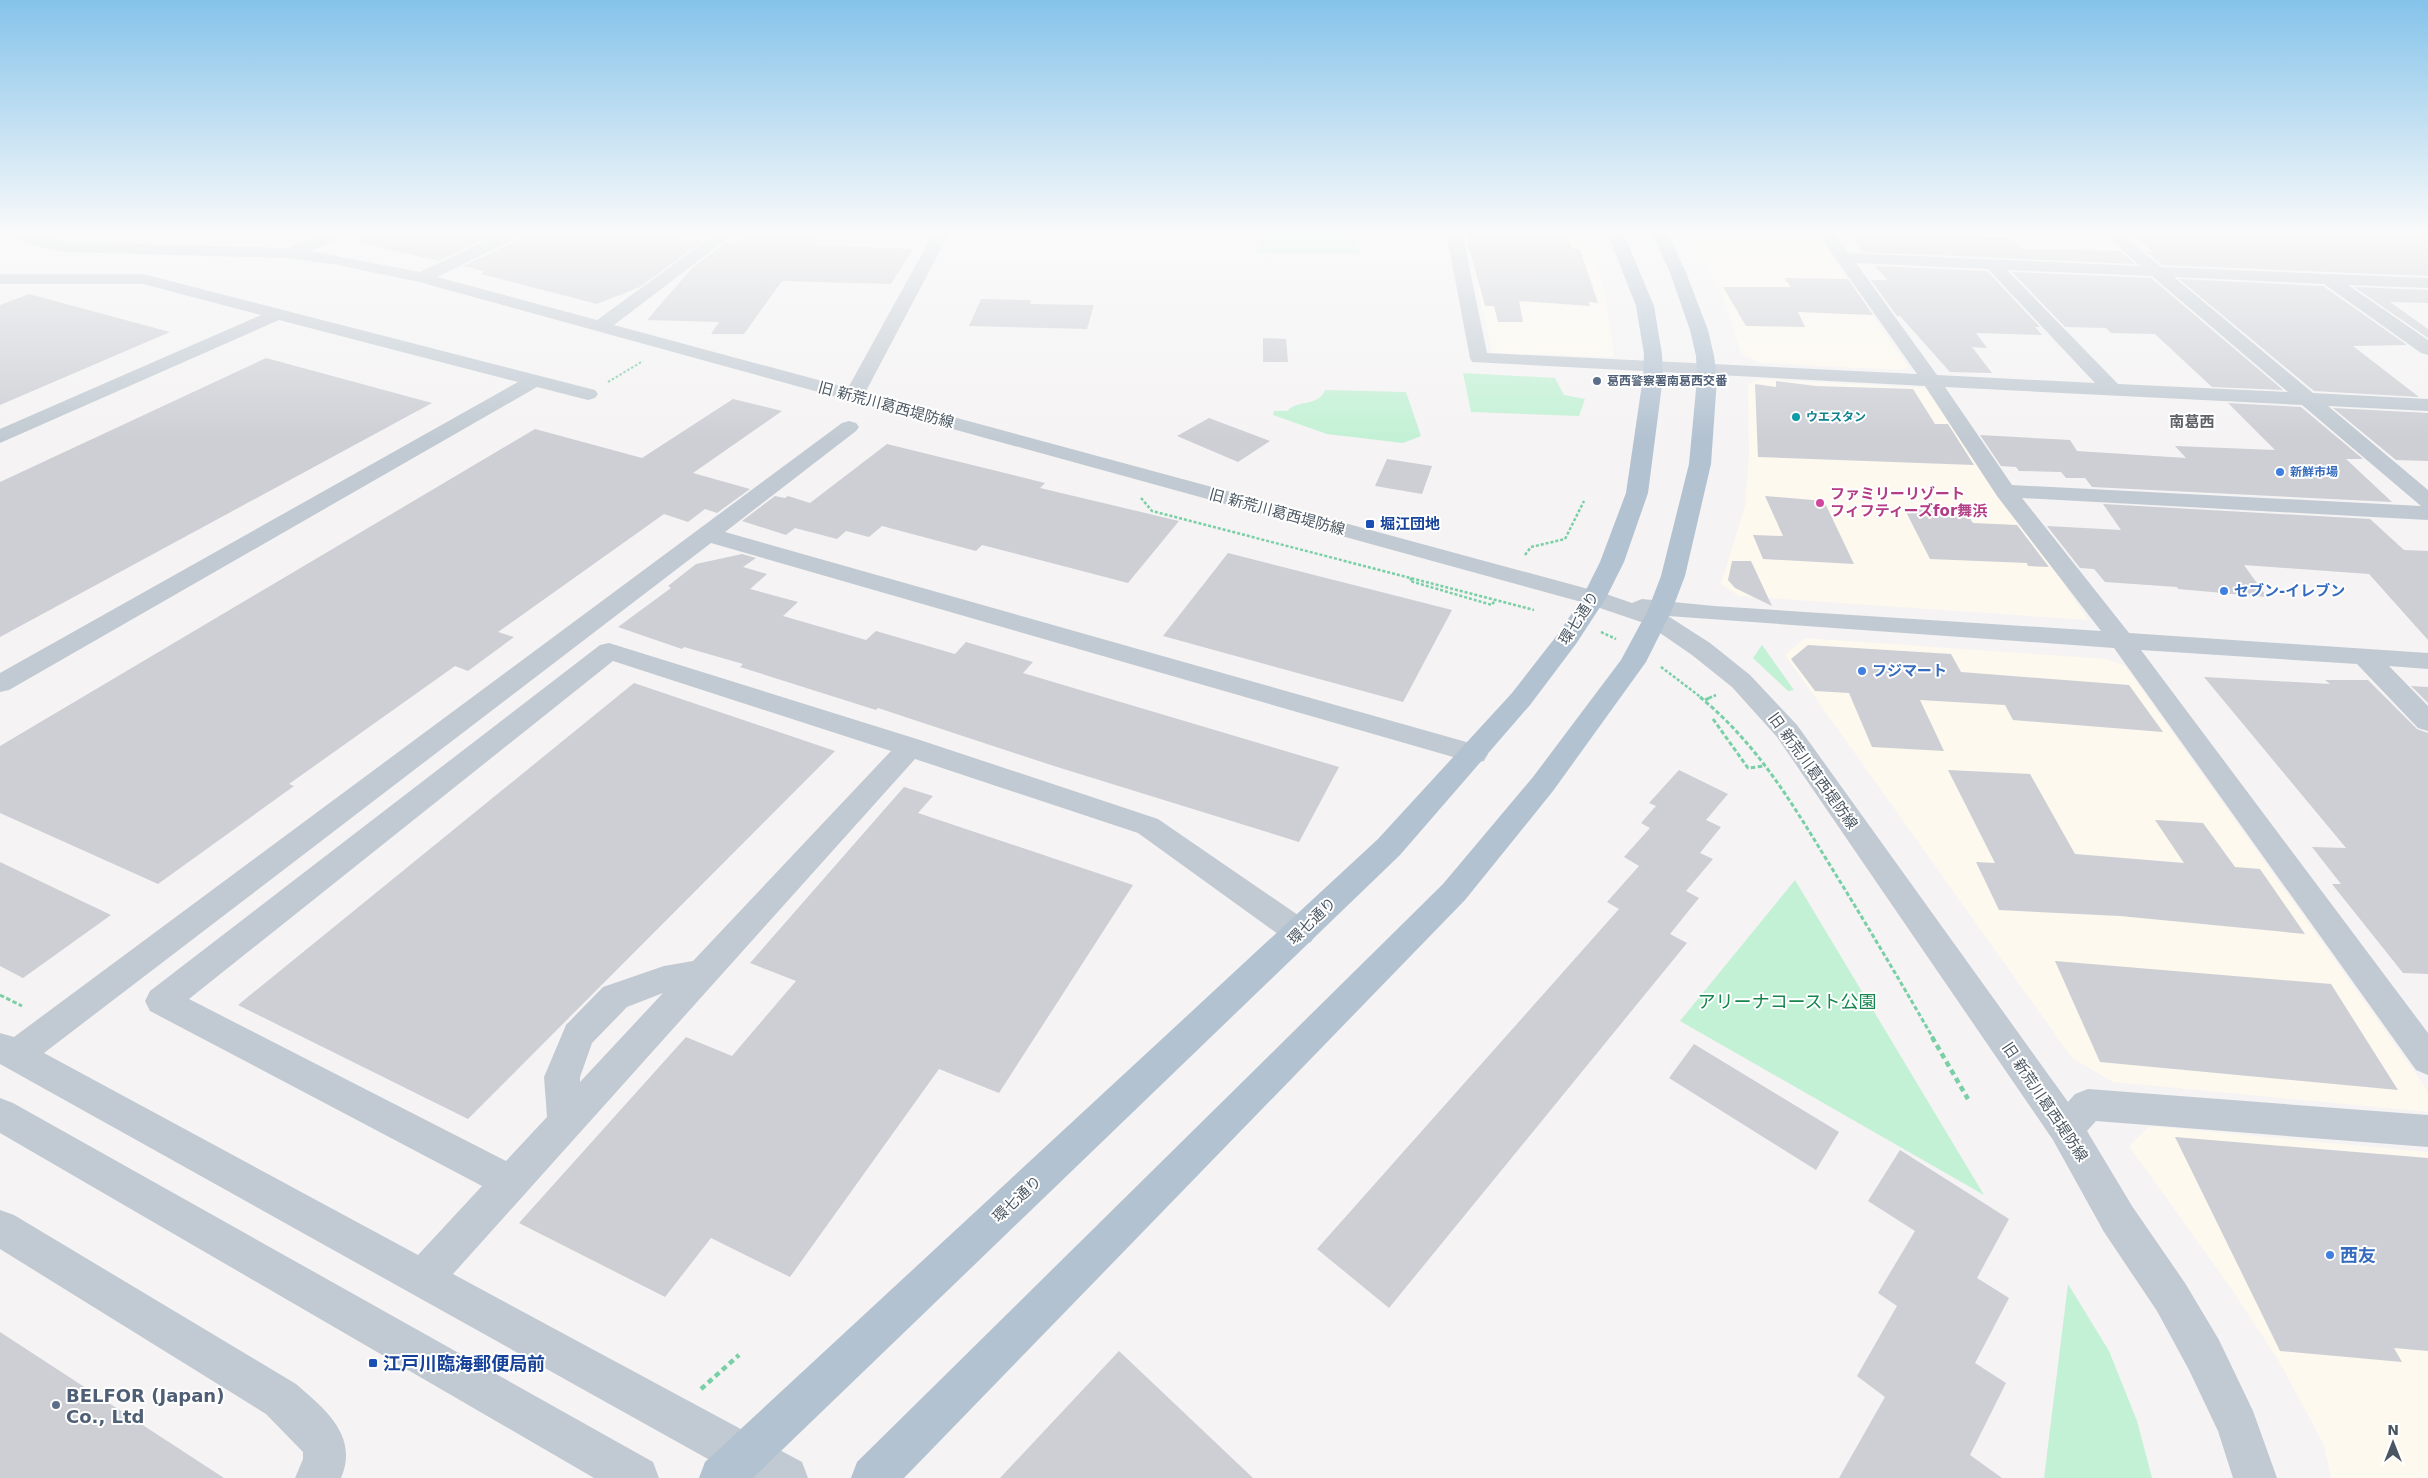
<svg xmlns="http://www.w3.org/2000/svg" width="2428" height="1478" viewBox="0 0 2428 1478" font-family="'DejaVu Sans','Noto Sans JP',sans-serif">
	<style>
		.commercial { fill: #fdf9ef }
		.green { fill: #c3f1d5 }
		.building { fill: #cdcfd5 }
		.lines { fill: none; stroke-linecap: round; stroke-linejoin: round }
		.path-far3 { stroke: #7ad0a6; stroke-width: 2; stroke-dasharray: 2.5 2; stroke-linecap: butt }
		.path-far2 { stroke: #7ad0a6; stroke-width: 2.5; stroke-dasharray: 3 2; stroke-linecap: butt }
		.path-far1 { stroke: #7ad0a6; stroke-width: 3; stroke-dasharray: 4.5 2.5; stroke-linecap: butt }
		.path { stroke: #7ad0a6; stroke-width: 4.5; stroke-dasharray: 5.5 4; stroke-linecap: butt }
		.minor { fill: #c1cad2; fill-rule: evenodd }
		.major { fill: #b3c2d1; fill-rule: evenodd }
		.service-dot { fill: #5c6f8a; stroke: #fff; stroke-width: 2 }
		.culture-dot { fill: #0f9aa8; stroke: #fff; stroke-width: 2 }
		.shop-dot { fill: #3f7fe0; stroke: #fff; stroke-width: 2 }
		.hotel-dot { fill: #d1479c; stroke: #fff; stroke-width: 2 }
		.transit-dot { fill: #1a4fb4; stroke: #fff; stroke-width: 2 }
		.labels { text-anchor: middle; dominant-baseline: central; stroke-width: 4; stroke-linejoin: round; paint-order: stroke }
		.far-service-label { font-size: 12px; font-weight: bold; fill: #4e5e75; stroke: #fff; text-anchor: start }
		.far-culture-label { font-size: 12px; font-weight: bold; fill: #0d838f; stroke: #fff; text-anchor: start }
		.far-shop-label { font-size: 12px; font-weight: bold; fill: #366cbe; stroke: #fff; text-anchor: start }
		.street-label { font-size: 15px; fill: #4a5661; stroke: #fff }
		.far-quarter-label { font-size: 15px; font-weight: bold; fill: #5f6368; stroke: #fff }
		.hotel-label { font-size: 15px; font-weight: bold; fill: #b23c85; stroke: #fff; text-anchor: start }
		.transit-label { font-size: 15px; font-weight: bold; fill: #164399; stroke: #fff; text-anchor: start }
		.shop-label { font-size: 15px; font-weight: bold; fill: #366cbe; stroke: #fff; text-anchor: start }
		.near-park-label { font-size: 18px; fill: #17864f; stroke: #fff }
		.near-shop-label { font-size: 18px; font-weight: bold; fill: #366cbe; stroke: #fff; text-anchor: start }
		.near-transit-label { font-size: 18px; font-weight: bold; fill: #164399; stroke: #fff; text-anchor: start }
		.near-service-label { font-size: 18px; font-weight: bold; fill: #4e5e75; stroke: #fff; text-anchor: start }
	</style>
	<rect width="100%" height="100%" fill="#f5f3f3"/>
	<g class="commercial">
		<polygon points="1465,232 1583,232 1604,291 1614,355 1608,357 1492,353"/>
		<polygon points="1691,232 1813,232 1909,367 1901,370 1760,363 1741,354 1726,304"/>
		<polygon points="1762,379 1925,388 2029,531 2088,620 1739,596 1721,584 1745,506 1749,457 1748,384"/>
		<polygon points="1805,638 2106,659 2125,666 2428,1091 2428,1112 2113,1082 2072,1058 1785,655"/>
		<polygon points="2150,1126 2428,1152 2428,1478 2331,1478 2324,1445 2280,1363 2231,1288 2129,1146"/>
	</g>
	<g class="green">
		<polygon points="1268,232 1292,234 1334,232 1357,238 1360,254 1257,253 1260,236"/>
		<polygon points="1463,373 1555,378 1564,395 1585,399 1579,416 1471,412"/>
		<path d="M1325,390L1406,392L1421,436L1403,443L1327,434L1273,415L1274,411H1287C1299,399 1318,407 1325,390Z"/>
		<polygon points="1762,645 1794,690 1788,691 1753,658"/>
		<polygon points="1795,880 1984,1195 1680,1021"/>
		<polygon points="2068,1284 2109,1351 2137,1421 2152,1478 2044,1478"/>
	</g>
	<g class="building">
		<polygon points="359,232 500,232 439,261 358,242"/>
		<polygon points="527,232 617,232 703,241 640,287 597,304 481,274 484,271 463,266 524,237"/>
		<polygon points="745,232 825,232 815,245 913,249 891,284 782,281 744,334 711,334 719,322 647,320 692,268 725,243 737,244"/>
		<polygon points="1467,232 1564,232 1573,249 1580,249 1598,303 1589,302 1590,306 1519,301 1523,322 1498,322 1494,306 1485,306 1467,241 1470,241"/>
		<polygon points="2129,232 2306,232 2428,238 2428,276 2162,265 2146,252 2153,252"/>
		<polygon points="1848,233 1983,235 1985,238 2011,238 2022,249 2120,251 2135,264 1863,252"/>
		<polygon points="1875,266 1987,271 2040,327 2035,327 2042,335 1976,333 1987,348 1972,347 1992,373 1950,372 1900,316 1897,316 1871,280 1888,280"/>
		<polygon points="2012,272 2151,278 2283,390 2212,387 2155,334 2111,333 2106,328 2065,327"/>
		<polygon points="1784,278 1848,279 1873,315 1798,312 1805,327 1746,326 1723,287 1791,287"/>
		<polygon points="2179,279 2323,286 2407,345 2353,346 2419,397 2314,391"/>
		<polygon points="2354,287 2428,290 2428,303 2390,302 2428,329 2428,338"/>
		<polygon points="29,294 170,332 0,405 0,305"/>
		<polygon points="981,299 1031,300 1030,304 1094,305 1087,329 969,326"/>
		<polygon points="1263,338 1286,339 1288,362 1263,362"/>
		<polygon points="266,358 432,403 0,637 0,482"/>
		<polygon points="1776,381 1816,386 1913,389 1935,424 1948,424 1974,465 1758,457 1755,384 1776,387"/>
		<polygon points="733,399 782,411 693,473 750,489 717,513 705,509 688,522 664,514 498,632 514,637 468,671 455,666 289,784 294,786 158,884 0,813 0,746 535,429 642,458"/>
		<polygon points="2228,403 2301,407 2363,459 2346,459 2392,502 2092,487 2085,478 2066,478 2061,472 2019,471 2016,467 2001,466 1980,435 2070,440 2077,451 2186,458 2175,446 2275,450"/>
		<polygon points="2333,408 2428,413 2428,461 2396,460"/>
		<polygon points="1209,418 1270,441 1238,462 1177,436"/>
		<polygon points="887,444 1045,483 1040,488 1179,521 1128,583 982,545 976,551 882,526 869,537 846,531 837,539 795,528 786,535 742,521 775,496 785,498 788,496 810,503"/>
		<polygon points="1387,459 1432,466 1422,494 1375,486"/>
		<polygon points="1765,496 1824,501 1854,564 1763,559 1753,535 1783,536"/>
		<polygon points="2103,504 2370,519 2404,550 2428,551 2428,640 2369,574 2244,565 2267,597 2178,589 2177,587 2105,582 2094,569 2080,568 2047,526 2121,530"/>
		<polygon points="1904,508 1967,514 1973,523 2017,525 2049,567 2028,566 2027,563 1930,559"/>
		<polygon points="1228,553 1452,610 1403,702 1163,636"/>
		<polygon points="742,554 756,558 743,567 767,574 750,589 798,602 783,616 866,640 876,631 955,654 966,642 1033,662 1023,673 1339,767 1299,842 1054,766 878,708 876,710 740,667 743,664 684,647 682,649 618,627 671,588 668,586 696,564"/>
		<polygon points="1732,561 1751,561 1772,606 1735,588 1728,580"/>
		<polygon points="1808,645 1951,654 1961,672 2129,685 2163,732 2013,720 2005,705 1920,700 1944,751 1872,747 1849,693 1815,691 1791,659"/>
		<polygon points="2204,677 2330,684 2325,680 2368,680 2417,729 2428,733 2428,974 2403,973 2332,884 2341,884 2312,847 2346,848"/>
		<polygon points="634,683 835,751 468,1119 238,1005"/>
		<polygon points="2411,686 2428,687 2428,703"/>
		<polygon points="1679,770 1728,794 1706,820 1721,827 1700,853 1713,859 1686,891 1699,898 1670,934 1687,943 1389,1308 1317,1249 1619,909 1607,902 1639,866 1624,857 1650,828 1641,823 1656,806 1649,803"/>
		<polygon points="1948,770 2030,774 2075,854 2184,863 2155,820 2203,823 2235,867 2260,869 2305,934 2120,916 1999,910 1976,862 1995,863"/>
		<polygon points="904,787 933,796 918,813 1133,885 999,1093 939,1069 790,1277 711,1238 665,1297 519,1223 686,1037 732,1056 796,981 750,963"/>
		<polygon points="0,862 111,915 23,978 0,966"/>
		<polygon points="2055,961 2331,984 2398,1090 2100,1062"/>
		<polygon points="1694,1044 1839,1132 1816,1170 1669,1078"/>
		<polygon points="2175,1137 2428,1158 2428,1351 2394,1348 2402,1362 2280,1351"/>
		<polygon points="1900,1150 2009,1219 1977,1278 2009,1298 1975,1363 2006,1383 1970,1455 2002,1478 1839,1478 1885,1397 1857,1376 1897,1306 1878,1293 1915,1231 1868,1201"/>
		<polygon points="0,1332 224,1478 0,1478"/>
		<polygon points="1119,1351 1253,1478 1000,1478"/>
	</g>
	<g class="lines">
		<polyline class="path-far3" points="608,382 643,361"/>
		<g class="path-far2">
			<polyline points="1141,498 1152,511 1534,610"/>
			<polyline points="1525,555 1531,547 1565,539 1584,501"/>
			<polyline points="1412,578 1410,581 1492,605 1495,600"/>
			<polyline points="1601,632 1616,639"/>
			<polyline points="1661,667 1702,698"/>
			<polyline points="1709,698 1716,695"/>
		</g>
		<g class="path-far1">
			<path d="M1700,697C1757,744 1790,800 1828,862C1864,920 1899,979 1933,1038"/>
			<polyline points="1705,700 1712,697"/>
			<polyline points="1713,719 1748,768 1765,766"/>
			<polyline points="0,995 22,1006"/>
		</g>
		<g class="path">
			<polyline points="1932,1037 1968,1099"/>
			<polyline points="701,1389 739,1355"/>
		</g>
		<g class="minor">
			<path d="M3,232H26L64,242L287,248L329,232H352L350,235L310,251L420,272L504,232H525L523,235L437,277L597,320L718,232H736L614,325L848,388L934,232H950L865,393L1603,593L1632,603L1642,599L1714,606L2101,631L1997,496L1925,386L1472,362L1470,358L1446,232H1462L1487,353L1917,374L1817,232H1833L1848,253L2140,266L2102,232H2120L2161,267L2428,278V288L2348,285L2428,340V355L2421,353L2324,284L2174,277L2313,393L2428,399V411L2328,406L2428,490V520L2022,498L2129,633L2428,653V669L2389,666L2428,706V731L2418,728L2357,664L2141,650L2428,1033V1075L2416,1070L2114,648L1668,616L1710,643L1750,675L1797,725L2068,1102L2075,1094L2088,1089L2428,1115V1147L2096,1121L2087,1131L2132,1206L2185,1283L2219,1340L2253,1411L2277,1478H2233L2218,1431L2189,1370L2157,1311L2104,1232L2053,1140L1777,737L1732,687L1692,655L1647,624L1585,603L419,282L338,265L288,258L64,252L32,245L5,235ZM1856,263L1988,269L2095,383L1937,375ZM2007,270L2152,276L2288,392L2118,384ZM1945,387L2302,405L2421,506L2012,485Z"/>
			<polygon points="0,274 143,274 595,390 598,394 595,398 588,400 537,387 9,690 0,692 0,673 518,382 279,320 0,443 0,429 261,315 143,284 0,284"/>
			<path d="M849,421L856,423L859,427L856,431L725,532L1484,747L1488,754L1484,761L1474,763L711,543L44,1053L418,1255L482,1186L150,1011L145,1001L150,991L600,645L609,643L920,740L1158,819L1311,924L1316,933L1311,942L1300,945L1289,942L1138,833L915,759L453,1274L802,1462L808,1478H742L0,1064V1033L14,1037L842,423ZM613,661L891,751L693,961L664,966L603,987L566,1025L544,1077L547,1117L506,1161L189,999ZM663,993L580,1082V1077L592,1043L627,1007Z"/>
			<polygon points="0,1098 13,1103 653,1462 659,1478 594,1478 0,1133"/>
			<path d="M0,1210L14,1215L296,1384C325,1409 359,1436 341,1478H295L303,1459V1452L266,1414L0,1249Z"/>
		</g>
		<g class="major">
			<polygon points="1607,232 1623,232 1654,306 1662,354 1663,377 1648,493 1624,562 1606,598 1576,644 1530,705 1400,855 753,1478 699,1478 705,1462 1378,839 1512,693 1558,634 1582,598 1600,562 1626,493 1643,377 1644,354 1636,306"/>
			<polygon points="1651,232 1667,232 1685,270 1708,330 1714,356 1717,379 1711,464 1685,576 1672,610 1646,662 1553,791 1465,900 904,1478 851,1478 857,1462 1443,884 1533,777 1621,660 1648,610 1661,576 1689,464 1697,379 1696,356 1690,330 1669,270"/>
		</g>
	</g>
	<linearGradient id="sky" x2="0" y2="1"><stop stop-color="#85c3ea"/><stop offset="0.53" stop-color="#fafafa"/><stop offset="1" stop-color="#fafafa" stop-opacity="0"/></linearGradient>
	<rect width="2428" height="439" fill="url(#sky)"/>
	<g class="service-dot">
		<circle cx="1597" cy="381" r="5"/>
		<circle cx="56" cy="1405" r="5"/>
	</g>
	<circle class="culture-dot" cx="1796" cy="417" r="5"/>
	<g class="shop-dot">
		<circle cx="2280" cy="472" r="5"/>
		<circle cx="2224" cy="591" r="5"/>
		<circle cx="1862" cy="671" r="5"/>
		<circle cx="2330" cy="1255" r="5"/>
	</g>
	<circle class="hotel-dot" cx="1820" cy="503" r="5"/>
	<g class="transit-dot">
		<rect x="1365" y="519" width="10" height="10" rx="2.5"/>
		<rect x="368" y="1358" width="10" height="10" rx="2.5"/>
	</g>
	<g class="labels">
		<g class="far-service-label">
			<text x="1607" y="381">葛西警察署南葛西交番</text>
		</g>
		<g class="far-culture-label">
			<text x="1806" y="417">ウエスタン</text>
		</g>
		<g class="far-shop-label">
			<text x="2290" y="472">新鮮市場</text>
		</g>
		<g class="street-label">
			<text transform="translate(886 405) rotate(15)">旧 新荒川葛西堤防線</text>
			<text transform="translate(1277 512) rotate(15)">旧 新荒川葛西堤防線</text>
			<text transform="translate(1579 618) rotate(-57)">環七通り</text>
			<text transform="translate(1813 771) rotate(54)">旧 新荒川葛西堤防線</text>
			<text transform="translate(1312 921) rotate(-44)">環七通り</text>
			<text transform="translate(2045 1102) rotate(56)">旧 新荒川葛西堤防線</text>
			<text transform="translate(1017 1199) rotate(-43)">環七通り</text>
		</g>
		<g class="far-quarter-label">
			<text x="2192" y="422">南葛西</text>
		</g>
		<g class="hotel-label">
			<text x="1830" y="494">ファミリーリゾート<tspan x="1830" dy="17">フィフティーズfor舞浜</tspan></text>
		</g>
		<g class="transit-label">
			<text x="1380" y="524">堀江団地</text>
		</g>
		<g class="shop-label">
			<text x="2234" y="591">セブン-イレブン</text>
			<text x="1872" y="671">フジマート</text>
		</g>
		<g class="near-park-label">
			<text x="1787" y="1001">アリーナコースト公園</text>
		</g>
		<g class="near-shop-label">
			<text x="2340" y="1255">西友</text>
		</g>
		<g class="near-transit-label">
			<text x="383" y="1363">江戸川臨海郵便局前</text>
		</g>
		<g class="near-service-label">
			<text x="66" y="1395">BELFOR (Japan)<tspan x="66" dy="21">Co., Ltd</tspan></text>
		</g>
	</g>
	<g transform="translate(2393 1443)" stroke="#ffffff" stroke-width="4" paint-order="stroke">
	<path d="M0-4L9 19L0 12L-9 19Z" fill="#4a5661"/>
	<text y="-8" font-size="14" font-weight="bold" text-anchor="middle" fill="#4a5661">N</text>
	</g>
</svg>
